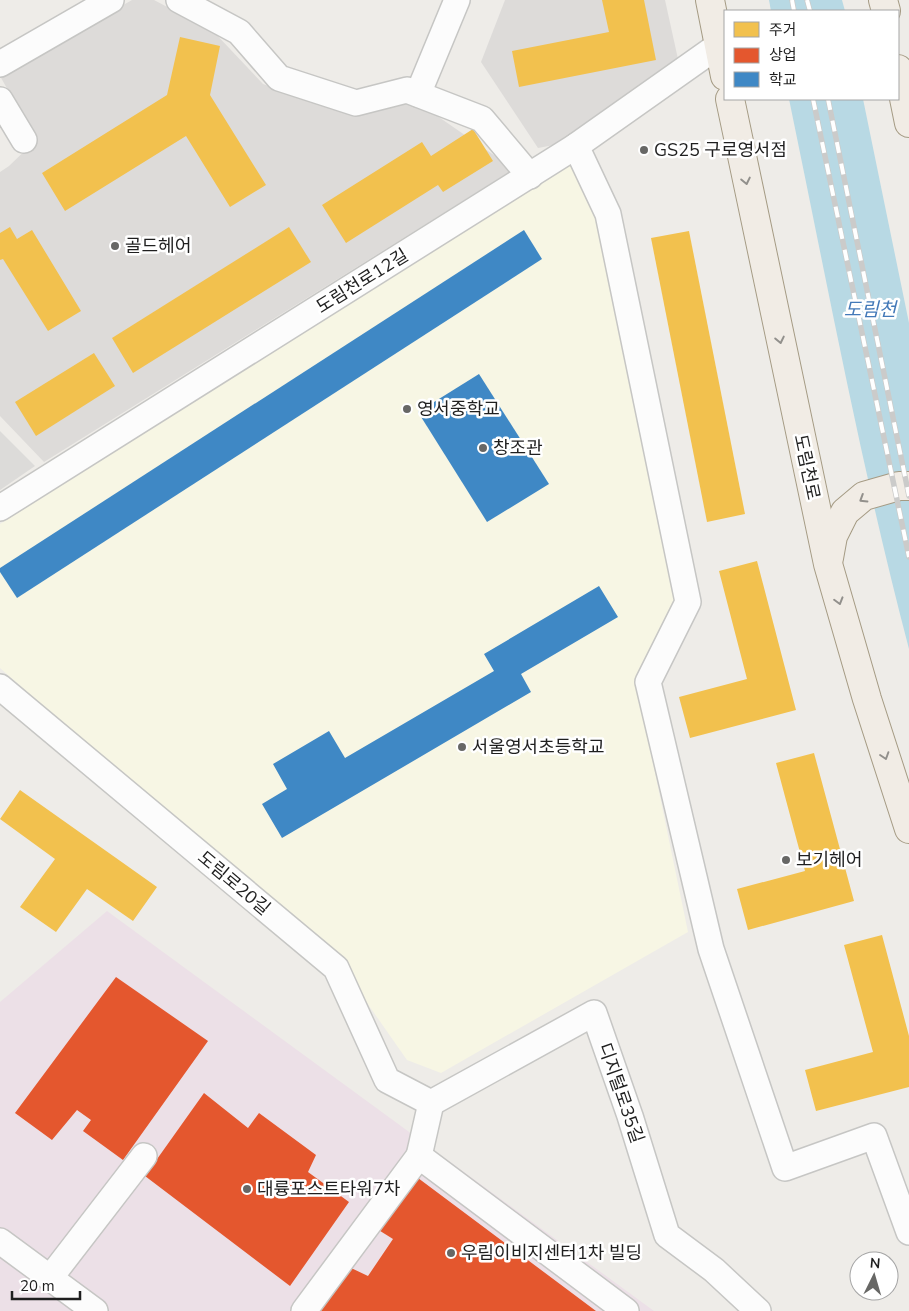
<svg xmlns="http://www.w3.org/2000/svg" width="909" height="1311" viewBox="0 0 909 1311" font-family="'Nunito Sans','Noto Sans KR',sans-serif">
	<style>
		.residential { fill: #dddbd9 }
		.industrial { fill: #ece0e7 }
		.education { fill: #f7f6e4 }
		.religious { fill: #dcdbd9 }
		.water { fill: #b8d9e4 }
		.homes { fill: #f2c14e }
		.shops { fill: #e4572e }
		.schools { fill: #3f88c5 }
		.lines { fill: none; stroke-linecap: round; stroke-linejoin: round }
		.minor-casing { stroke: #c6c6c4; stroke-width: 28 }
		.major-casing { stroke: #a59b84; stroke-width: 30 }
		.minor { stroke: #fcfcfc; stroke-width: 25 }
		.major { stroke: #f1ece5; stroke-width: 28 }
		.rail-casing { stroke: #cbcbca; stroke-width: 5.5 }
		.rail { stroke: #fff; stroke-width: 4; stroke-dasharray: 11; stroke-linecap: butt }
		.oneway { stroke: #92908c }
		.poi-dot { fill: #676765; stroke: #fff; stroke-width: 2 }
		.labels { text-anchor: middle; dominant-baseline: central; stroke-width: 5; stroke-linejoin: round; paint-order: stroke }
		.poi-label { font-size: 18px; fill: #1f1f1f; stroke: #fff; text-anchor: start }
		.street-label { font-size: 18px; fill: #1f1f1f; stroke: #fff }
		.water-label { font-size: 19px; font-style: italic; fill: #4379b8; stroke: #fff }
	</style>
	<rect width="100%" height="100%" fill="#eeece8"/>
	<g class="residential">
		<polygon points="132,0 154,0 213,31 263,84 339,111 417,102 514,169 44,462 0,416 0,172 9,166 36,140 0,76"/>
		<polygon points="505,0 665,0 678,59 554,145 538,148 481,62"/>
	</g>
	<polygon class="industrial" points="107,911 654,1311 0,1311 0,1002"/>
	<polygon class="education" points="569,162 601,230 657,512 677,601 636,681 688,932 441,1073 407,1060 344,970 0,668 0,524 340,306"/>
	<polygon class="religious" points="0,431 35,466 0,490"/>
	<g class="water">
		<polygon points="769,0 842,0 845,11 771,11"/>
		<path d="M789,99H863L909,323V649C861,467 827,282 789,99Z"/>
	</g>
	<g class="homes">
		<polygon points="602,0 644,0 656,60 519,87 512,51 609,32"/>
		<polygon points="180,37 220,46 210,95 266,185 230,207 186,136 65,211 42,173 167,95"/>
		<polygon points="473,129 493,161 443,192 438,185 346,243 322,205 422,142 431,156"/>
		<polygon points="10,227 17,239 32,230 81,311 48,331 3,259 0,260 0,233"/>
		<polygon points="289,227 311,262 133,373 112,338"/>
		<polygon points="689,231 745,514 707,522 651,238"/>
		<polygon points="94,353 115,386 36,436 15,402"/>
		<polygon points="757,561 796,710 690,738 679,697 747,679 719,571"/>
		<polygon points="814,753 854,901 748,930 737,889 805,871 776,763"/>
		<polygon points="20,790 157,887 133,921 87,889 56,932 20,907 55,859 0,819"/>
		<polygon points="882,935 909,1036 909,1087 816,1111 805,1070 873,1052 844,945"/>
	</g>
	<g class="shops">
		<polygon points="116,977 208,1041 123,1160 83,1131 91,1120 77,1110 52,1140 15,1113"/>
		<polygon points="204,1093 248,1128 259,1113 316,1155 308,1172 349,1202 290,1286 145,1176"/>
		<polygon points="414,1175 596,1311 318,1311 349,1267 368,1276 393,1239 377,1229"/>
	</g>
	<g class="schools">
		<polygon points="524,230 542,259 17,598 0,572 0,568"/>
		<polygon points="479,374 549,484 487,522 418,412"/>
		<polygon points="599,586 618,617 521,674 531,692 282,838 262,804 287,789 273,764 329,731 345,758 494,671 484,654"/>
	</g>
	<g class="lines">
		<g class="minor-casing">
			<g id="minor">
				<polyline points="179,0 239,32 279,78 356,103 407,90 482,119 530,176"/>
				<polyline points="0,64 111,0"/>
				<polyline points="418,94 457,0"/>
				<polyline points="0,100 24,140"/>
				<polyline points="576,146 608,214 688,602 648,682 711,949 785,1168 874,1136 909,1232"/>
				<polyline points="0,508 576,146 719,45"/>
				<polyline points="0,687 336,968 387,1080 431,1103"/>
				<polyline points="431,1103 594,1013 630,1116 667,1235 714,1270 758,1311"/>
				<polyline points="419,1156 431,1103"/>
				<polyline points="0,1241 95,1311"/>
				<polyline points="50,1278 144,1156"/>
				<polyline points="304,1311 419,1156 626,1311"/>
			</g>
		</g>
		<g class="major-casing">
			<g id="major">
				<polyline points="710,0 725,76"/>
				<polyline points="883,0 886,11"/>
				<polyline points="898,69 909,123"/>
				<polyline points="730,99 828,564 867,699 909,829"/>
				<polyline points="829,558 833,536 845,512 864,496 899,486 909,486"/>
			</g>
		</g>
		<use href="#minor" class="minor"/>
		<use href="#major" class="major"/>
		<g class="rail-casing">
			<g id="rail">
				<polyline points="792,0 794,11"/>
				<polyline points="807,0 810,11"/>
				<polyline points="813,99 909,557"/>
				<polyline points="828,99 909,496"/>
			</g>
		</g>
		<use href="#rail" class="rail"/>
	</g>
	<defs><path id="oneway-chevron" d="M-2-3.5L2.5 0L-2 3.5" fill="none" stroke-width="1.6" stroke-linecap="round" stroke-linejoin="round" transform="scale(1.25)"/></defs>
	<g class="oneway">
		<use href="#oneway-chevron" transform="translate(746 181) rotate(78)"/>
		<use href="#oneway-chevron" transform="translate(780 340) rotate(78)"/>
		<use href="#oneway-chevron" transform="translate(863 499) rotate(148)"/>
		<use href="#oneway-chevron" transform="translate(839 601) rotate(74)"/>
		<use href="#oneway-chevron" transform="translate(885 756) rotate(72)"/>
	</g>
	<g class="poi-dot">
		<circle cx="644" cy="150" r="5"/>
		<circle cx="115" cy="246" r="5"/>
		<circle cx="407" cy="409" r="5"/>
		<circle cx="483" cy="448" r="5"/>
		<circle cx="462" cy="747" r="5"/>
		<circle cx="786" cy="860" r="5"/>
		<circle cx="247" cy="1189" r="5"/>
		<circle cx="451" cy="1253" r="5"/>
	</g>
	<g class="labels">
		<g class="poi-label">
			<text x="654" y="150">GS25 구로영서점</text>
			<text x="125" y="246">골드헤어</text>
			<text x="417" y="409">영서중학교</text>
			<text x="493" y="448">창조관</text>
			<text x="472" y="747">서울영서초등학교</text>
			<text x="796" y="860">보기헤어</text>
			<text x="257" y="1189">대륭포스트타워7차</text>
			<text x="461" y="1253">우림이비지센터1차 빌딩</text>
		</g>
		<g class="street-label">
			<text transform="translate(362 281) rotate(-32)">도림천로12길</text>
			<text transform="translate(807 467) rotate(78)">도림천로</text>
			<text transform="translate(234 883) rotate(40)">도림로20길</text>
			<text transform="translate(621 1093) rotate(71)">디지털로35길</text>
		</g>
		<g class="water-label">
			<text x="870" y="310">도림천</text>
		</g>
	</g>
	<rect x="724" y="10" width="175" height="90" fill="#ffffff" stroke="#a5a5a5"/>
	<rect x="734" y="22" width="25" height="15" fill="#f2c14e" stroke="#a5a5a5"/>
	<text x="769" y="35" font-size="15" fill="#1f1f1f">주거</text>
	<rect x="734" y="48" width="25" height="15" fill="#e4572e" stroke="#a5a5a5"/>
	<text x="769" y="60" font-size="15" fill="#1f1f1f">상업</text>
	<rect x="734" y="72" width="25" height="15" fill="#3f88c5" stroke="#a5a5a5"/>
	<text x="769" y="85" font-size="15" fill="#1f1f1f">학교</text>
	<g transform="translate(874 1276) rotate(5)"><circle r="24" fill="#ffffff" stroke="#a5a5a5"/>
	<path d="M0-4L9 19L0 12L-9 19Z" fill="#676765"/>
	<text y="-8" font-size="14" font-weight="bold" text-anchor="middle" fill="#1f1f1f">N</text>
	</g>
	<path d="M12 1291v8h68v-8" fill="none" stroke="#1f1f1f" stroke-width="2.5"/>
	<text x="20" y="1291" font-size="15" fill="#1f1f1f" stroke="#ffffff" stroke-width="4" paint-order="stroke">20 m</text>
</svg>
